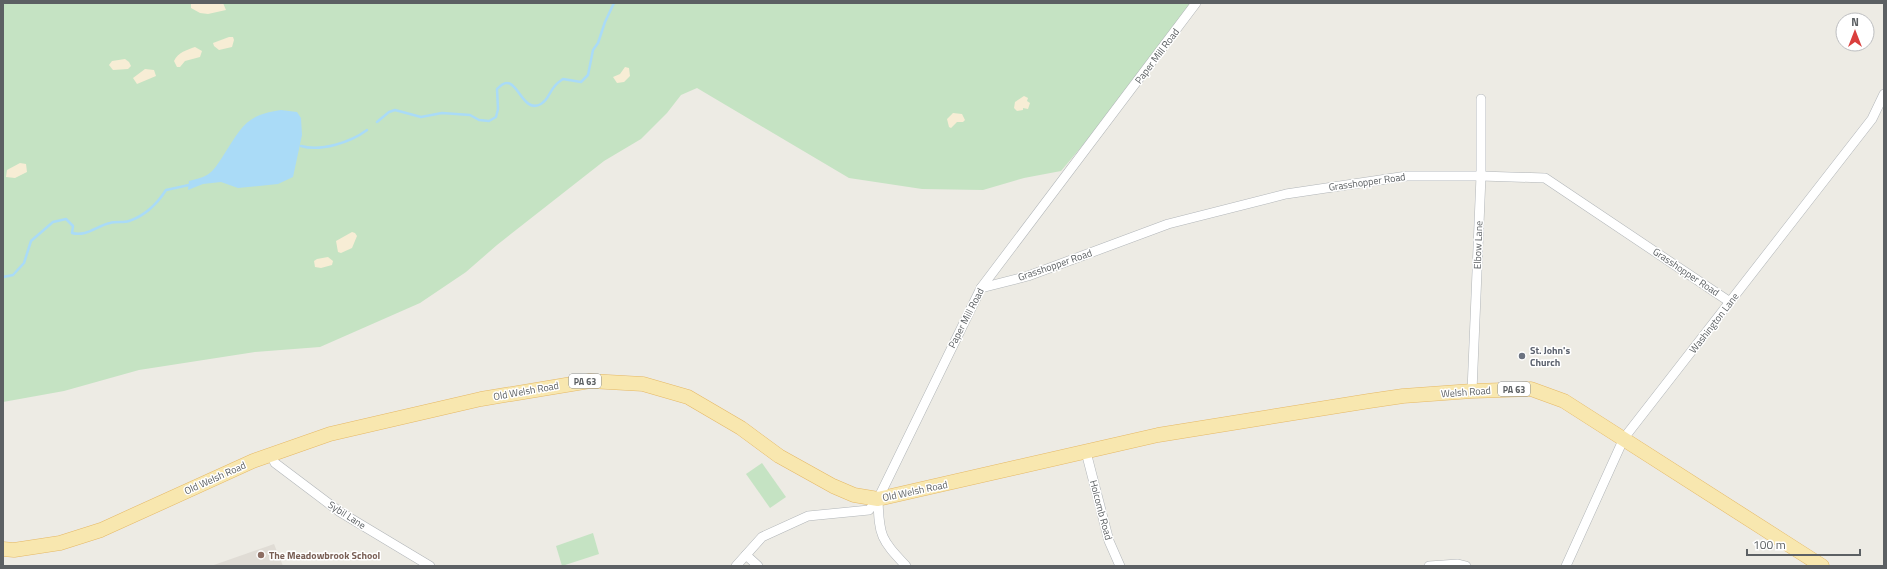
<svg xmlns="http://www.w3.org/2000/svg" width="1887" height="569" viewBox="0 0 1887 569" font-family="'Titillium Web',sans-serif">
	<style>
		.education { fill: #e0dcd5 }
		.green { fill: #c5e3c3 }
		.sand { fill: #f7edd5 }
		.water { fill: #aadbf7 }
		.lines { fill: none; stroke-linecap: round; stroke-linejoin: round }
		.stream { stroke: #aadbf7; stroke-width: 2.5 }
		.street-casing { stroke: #b1b5b8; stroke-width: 10 }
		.primary-casing { stroke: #e5b865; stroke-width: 15 }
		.street { stroke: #fff; stroke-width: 9 }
		.primary { stroke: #f8e7af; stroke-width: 14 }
		.worship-dot { fill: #6b7280; stroke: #fff; stroke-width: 1.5 }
		.education-dot { fill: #8d6e63; stroke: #fff; stroke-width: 1.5 }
		.labels { text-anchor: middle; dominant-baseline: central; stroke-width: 3; stroke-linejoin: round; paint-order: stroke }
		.shield { fill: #fff; stroke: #8d9092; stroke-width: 1 }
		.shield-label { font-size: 9px; font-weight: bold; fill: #5c6063 }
		.street-label { font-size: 10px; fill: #5c6063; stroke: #fff }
		.worship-label { font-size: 10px; font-weight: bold; fill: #5b616d; stroke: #fff; text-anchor: start }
		.education-label { font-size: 10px; font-weight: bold; fill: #785e54; stroke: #fff; text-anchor: start }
	</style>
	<rect width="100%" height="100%" fill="#edebe4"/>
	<polygon class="education" points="274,544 283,566 211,566"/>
	<g class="green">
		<polygon points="3,3 1192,3 1109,114 1061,171 1024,178 983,190 922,189 849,178 697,88 681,95 667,113 641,139 604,161 497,245 466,272 420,303 320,347 255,352 139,370 64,391 3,402"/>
		<polygon points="762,463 786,497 770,508 746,474"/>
		<polygon points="593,533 599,554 562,566 556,546"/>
	</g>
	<g class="sand">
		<polygon points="191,3 223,3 226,10 208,14 200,13 191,8"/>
		<polygon points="229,37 233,37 234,40 232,47 219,50 214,46 213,43"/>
		<path d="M195,47L202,51L200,57L185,61L180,67H177L174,61C178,52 187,50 195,47Z"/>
		<polygon points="125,59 129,62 131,66 128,69 113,70 109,65 112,61"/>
		<polygon points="625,67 629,68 630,76 624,82 617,83 613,77 620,74"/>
		<polygon points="145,69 154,70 156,76 137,84 133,78"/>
		<polygon points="1024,96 1028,98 1027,101 1030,103 1028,109 1023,108 1023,110 1017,111 1014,108 1015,102"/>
		<polygon points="953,113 962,114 965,120 963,122 957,122 951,128 949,127 947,119"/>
		<polygon points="20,163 26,164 27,172 15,178 6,177 7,170"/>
		<polygon points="352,232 355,233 357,236 352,248 341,253 338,252 336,241"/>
		<polygon points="328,257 333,261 332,265 321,268 315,267 314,261 317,259"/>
	</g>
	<path class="water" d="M281,110L297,112L301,118L302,135L293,177L278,184L238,188L221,182L203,184L188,190L189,181C195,179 202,178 207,175C214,171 219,162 223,156C242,127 245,115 281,110Z"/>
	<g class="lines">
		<g class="stream">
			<path d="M377,122L389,112L395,110L421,117L442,113L470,115L479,120L489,121L496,117L498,109L497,89C517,66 520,116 541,104C548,100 549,93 554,87C556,84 560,81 563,79L581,82L588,75L593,50L598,43L605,22L614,3"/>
			<path d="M301,146C321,152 351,142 367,130"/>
			<path d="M3,277L13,275L24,263L31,241L53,222L66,219L73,226L72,233C87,237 96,226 110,223C116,221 123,223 129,221C144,216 157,204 166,190L189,185"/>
		</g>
		<g class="street-casing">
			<g id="street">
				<polyline points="981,288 1028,276 1168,224 1286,194 1407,176 1481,176 1545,178 1730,302"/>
				<polyline points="1472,391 1481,176 1481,99"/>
				<polyline points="1086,452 1109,541 1120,566"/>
				<polyline points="271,455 275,463 340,512 430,566"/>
				<path d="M878,499C879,537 881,539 906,566"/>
				<polyline points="746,555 758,566"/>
				<polyline points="736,566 762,537 808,516 869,510 878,499 981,288 1196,3"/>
				<polyline points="1429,566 1458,564 1466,566"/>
				<polyline points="1566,566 1624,438 1872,119 1884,94"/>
			</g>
		</g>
		<g class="primary-casing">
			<polyline id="primary" points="3,549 14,550 60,543 101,530 253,461 330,434 481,399 590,381 643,384 688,397 741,428 779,456 833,486 854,495 878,499 1158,435 1369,401 1403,396 1472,391 1531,389 1564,401 1822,566"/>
		</g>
		<use href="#street" class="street"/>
		<use href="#primary" class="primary"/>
	</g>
	<circle class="worship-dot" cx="1522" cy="356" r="4"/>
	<circle class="education-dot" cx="261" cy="555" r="4"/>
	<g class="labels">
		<g class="shield">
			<rect x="569" y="374" width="32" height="14" rx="3"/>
			<rect x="1498" y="382" width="32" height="14" rx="3"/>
		</g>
		<g class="shield-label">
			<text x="585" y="381">PA 63</text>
			<text x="1514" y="389">PA 63</text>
		</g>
		<g class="street-label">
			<text transform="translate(1157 56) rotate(-53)">Paper Mill Road</text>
			<text transform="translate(1367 182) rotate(-8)">Grasshopper Road</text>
			<text transform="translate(1478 245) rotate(-88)">Elbow Lane</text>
			<text transform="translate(1055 265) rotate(-19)">Grasshopper Road</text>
			<text transform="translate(1686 272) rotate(34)">Grasshopper Road</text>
			<text transform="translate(966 318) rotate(-63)">Paper Mill Road</text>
			<text transform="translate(1714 323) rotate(-52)">Washington Lane</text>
			<text transform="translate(526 391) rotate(-10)">Old Welsh Road</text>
			<text transform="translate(1466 392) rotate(-4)">Welsh Road</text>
			<text transform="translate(215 478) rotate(-24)">Old Welsh Road</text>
			<text transform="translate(915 491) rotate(-12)">Old Welsh Road</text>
			<text transform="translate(1101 510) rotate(75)">Holcomb Road</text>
			<text transform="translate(347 515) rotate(33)">Sybil Lane</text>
		</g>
		<g class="worship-label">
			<text x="1530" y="350">St. John's<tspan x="1530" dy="12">Church</tspan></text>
		</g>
		<g class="education-label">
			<text x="269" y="555">The Meadowbrook School</text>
		</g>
	</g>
	<rect width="1887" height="569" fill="none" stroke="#5c6063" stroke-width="8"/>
	<g transform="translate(1855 32)"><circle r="19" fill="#ffffff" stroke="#bebfc1"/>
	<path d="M0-3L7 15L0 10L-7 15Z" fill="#da3f3d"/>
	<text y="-6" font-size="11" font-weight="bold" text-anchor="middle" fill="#5c6063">N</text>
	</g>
	<path d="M1747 549v6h113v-6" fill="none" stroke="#5c6063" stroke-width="2"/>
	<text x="1753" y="549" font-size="12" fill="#5c6063" stroke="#ffffff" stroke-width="3" paint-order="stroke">100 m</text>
</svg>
